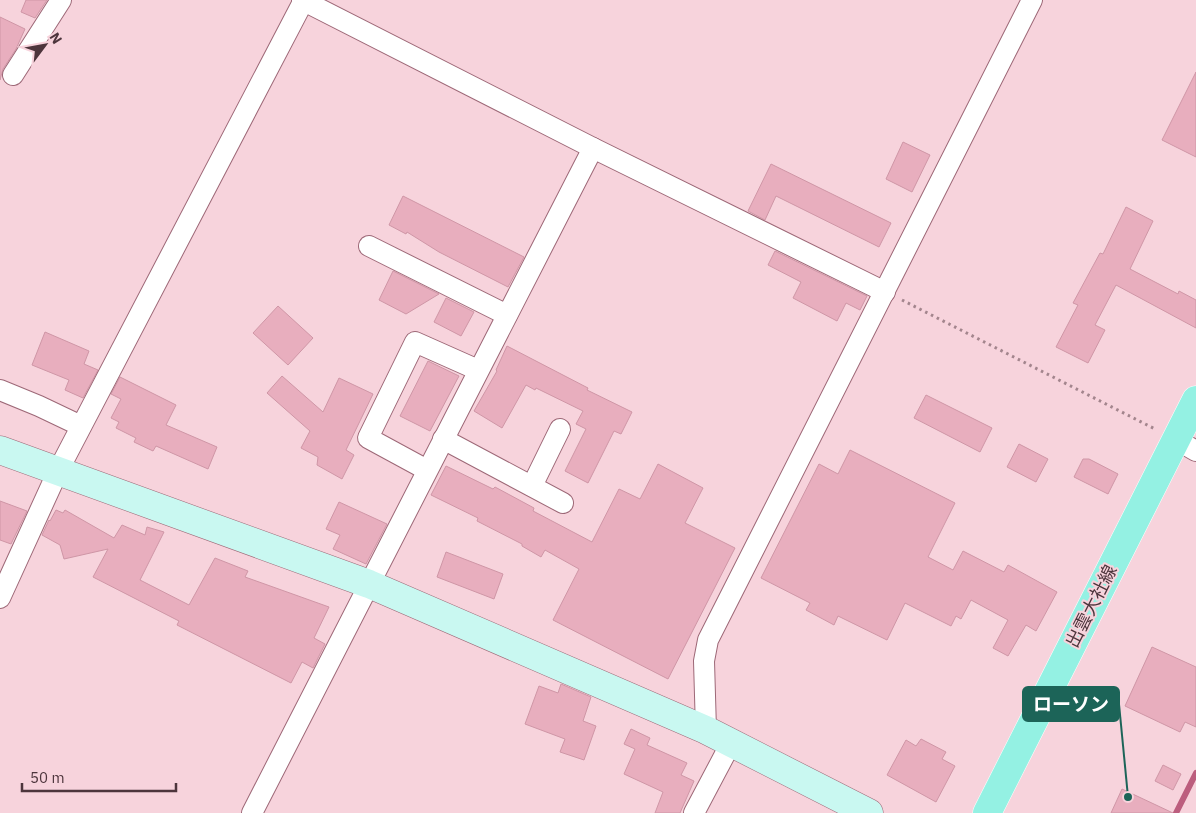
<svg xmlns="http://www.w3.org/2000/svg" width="1196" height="813" viewBox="0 0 1196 813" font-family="'IBM Plex Sans','Noto Sans JP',sans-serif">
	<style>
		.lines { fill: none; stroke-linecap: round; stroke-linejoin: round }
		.stream { stroke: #bc5e7e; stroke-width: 6 }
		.building { fill: #e8aebe; stroke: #cf96a6 }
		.street-casing { stroke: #9d6877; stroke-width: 22 }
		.secondary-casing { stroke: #9d6877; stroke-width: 29 }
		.primary-casing { stroke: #fff; stroke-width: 29 }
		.path { stroke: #a3858d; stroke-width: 3; stroke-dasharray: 2.5 4; stroke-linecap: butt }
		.street { stroke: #fff; stroke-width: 20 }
		.secondary { stroke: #c9f8f1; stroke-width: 28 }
		.primary { stroke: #94f1e3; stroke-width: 28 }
		.labels { text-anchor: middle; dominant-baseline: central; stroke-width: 4; stroke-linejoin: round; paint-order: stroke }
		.street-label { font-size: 18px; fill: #4d353c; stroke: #f7d3dc }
		.leader { fill: none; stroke: #1c6458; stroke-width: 2 }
		.callout-dot { fill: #1c6458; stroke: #f7d3dc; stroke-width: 2 }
		.callout { fill: #1c6458; stroke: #1c6458; stroke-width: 2 }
		.callout-label { font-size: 19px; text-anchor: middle; font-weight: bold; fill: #fff }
	</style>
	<rect width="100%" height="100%" fill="#f7d3dc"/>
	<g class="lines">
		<polyline class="stream" points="1176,813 1196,773"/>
	</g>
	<g class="building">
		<polygon points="26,0 47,0 35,18 21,12"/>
		<polygon points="0,17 25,29 16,49 3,69 0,80"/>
		<polygon points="1196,72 1196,157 1162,140"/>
		<polygon points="903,142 930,155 912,192 886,179"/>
		<polygon points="771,164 891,223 879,247 776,196 765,220 748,211"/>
		<polygon points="403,196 524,257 508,287 439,252 407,232 406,234 389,225"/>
		<polygon points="1126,207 1153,221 1130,269 1178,294 1179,291 1196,300 1196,328 1116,285 1095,325 1105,330 1088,363 1056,347 1078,305 1073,303 1100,253 1103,254"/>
		<polygon points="775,251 867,296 860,310 846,303 837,321 793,298 801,282 768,265"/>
		<polygon points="393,271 439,294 406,314 379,300"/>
		<polygon points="446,298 474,312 461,336 434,322"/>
		<polygon points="278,306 313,338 288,365 253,333"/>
		<polygon points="45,332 89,351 84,364 98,370 83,398 65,390 69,380 32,365"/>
		<polygon points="507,346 588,388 587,390 632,412 621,434 614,431 588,483 565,471 586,429 576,424 583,411 536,388 535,390 526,385 502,428 474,411 497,371 496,370"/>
		<polygon points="428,361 459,376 430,431 400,416"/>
		<polygon points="282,376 323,412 339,378 373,394 346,450 354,455 342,479 317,465 318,457 301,448 310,431 267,393"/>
		<polygon points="120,377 176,405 166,425 217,447 208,469 156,446 153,451 134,442 136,438 116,428 119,422 111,418 121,399 111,394"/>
		<polygon points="926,395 992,428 980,452 914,418"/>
		<polygon points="1019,444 1048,459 1036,482 1007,467"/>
		<polygon points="850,450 955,503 928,557 953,570 963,551 1004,572 1008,565 1057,592 1036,631 1026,625 1008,656 993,648 1008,620 971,600 961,619 956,616 951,626 905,603 887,640 838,616 834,625 806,610 810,603 761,578 819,464 838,474"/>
		<polygon points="1083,459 1089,459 1118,474 1108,494 1074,477"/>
		<polygon points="658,464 703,488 685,523 735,548 668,679 553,620 579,569 545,550 541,557 522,546 522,544 477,521 478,518 431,495 446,466 493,489 495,487 534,508 533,511 592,542 619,489 640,499"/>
		<polygon points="0,501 27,511 11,544 0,540"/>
		<polygon points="339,502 387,524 366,564 333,549 340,535 326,529"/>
		<polygon points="56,510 63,513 65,510 114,538 122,525 145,535 147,527 164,532 140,580 189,605 215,558 248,571 245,577 329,607 314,638 325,644 313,668 302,662 291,683 177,625 179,621 93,577 108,549 64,559 60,545 42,535 49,520 50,521"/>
		<polygon points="446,552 503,574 494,599 437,577"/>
		<polygon points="1152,647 1196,667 1196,727 1185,722 1180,732 1125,706"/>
		<polygon points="561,684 591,697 583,721 596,726 584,760 560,752 565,739 525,724 539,686 558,693"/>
		<polygon points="631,729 650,738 647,745 687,763 681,775 694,781 680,813 655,813 663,792 624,774 635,749 624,744"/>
		<polygon points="921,739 946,752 942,759 955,766 936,802 887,775 906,740 916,746"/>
		<polygon points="1163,765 1181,774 1173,790 1155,781"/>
		<polygon points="1122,789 1173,813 1111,813"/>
	</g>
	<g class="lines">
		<g class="street-casing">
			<g id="street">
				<polyline points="302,0 593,148 885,292"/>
				<polyline points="13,75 61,0"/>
				<polyline points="369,246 507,315"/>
				<polyline points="0,390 39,406 81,426"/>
				<polyline points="443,439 563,503"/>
				<polyline points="1175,439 1196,451"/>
				<polyline points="427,470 368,438 415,342 478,370"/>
				<polyline points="532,486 560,429"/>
				<polyline points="0,598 58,471 304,0"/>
				<polyline points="706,730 704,661 708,640 1032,0"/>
				<polyline points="252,813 593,148"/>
				<polyline points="694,813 731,743"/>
			</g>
		</g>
		<g class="secondary-casing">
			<polyline id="secondary" points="0,450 369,584 706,730 869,813"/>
		</g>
		<g class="primary-casing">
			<polyline id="primary" points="987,813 1196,400"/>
		</g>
		<polyline class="path" points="902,300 1155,429"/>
		<use href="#street" class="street"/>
		<use href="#secondary" class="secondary"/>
		<use href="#primary" class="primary"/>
	</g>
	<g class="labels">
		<g class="street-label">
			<text transform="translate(1091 606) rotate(-63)">出雲大社線</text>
		</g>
	</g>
	<path class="leader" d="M1128 797L1119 704"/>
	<circle class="callout-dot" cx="1128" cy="797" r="5"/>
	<rect class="callout" x="1023" y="687" width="96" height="34" rx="5"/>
	<g class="callout-label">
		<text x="1071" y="711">ローソン</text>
	</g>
	<g transform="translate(45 45) rotate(58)" stroke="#f7d3dc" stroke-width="4" paint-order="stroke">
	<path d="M0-4L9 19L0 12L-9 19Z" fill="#4d353c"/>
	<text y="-8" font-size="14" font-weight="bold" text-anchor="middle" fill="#4d353c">N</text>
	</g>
	<path d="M22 783v8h154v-8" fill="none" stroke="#4d353c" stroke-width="2.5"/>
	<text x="30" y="783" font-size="15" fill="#4d353c" stroke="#f7d3dc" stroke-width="4" paint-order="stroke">50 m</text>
</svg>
